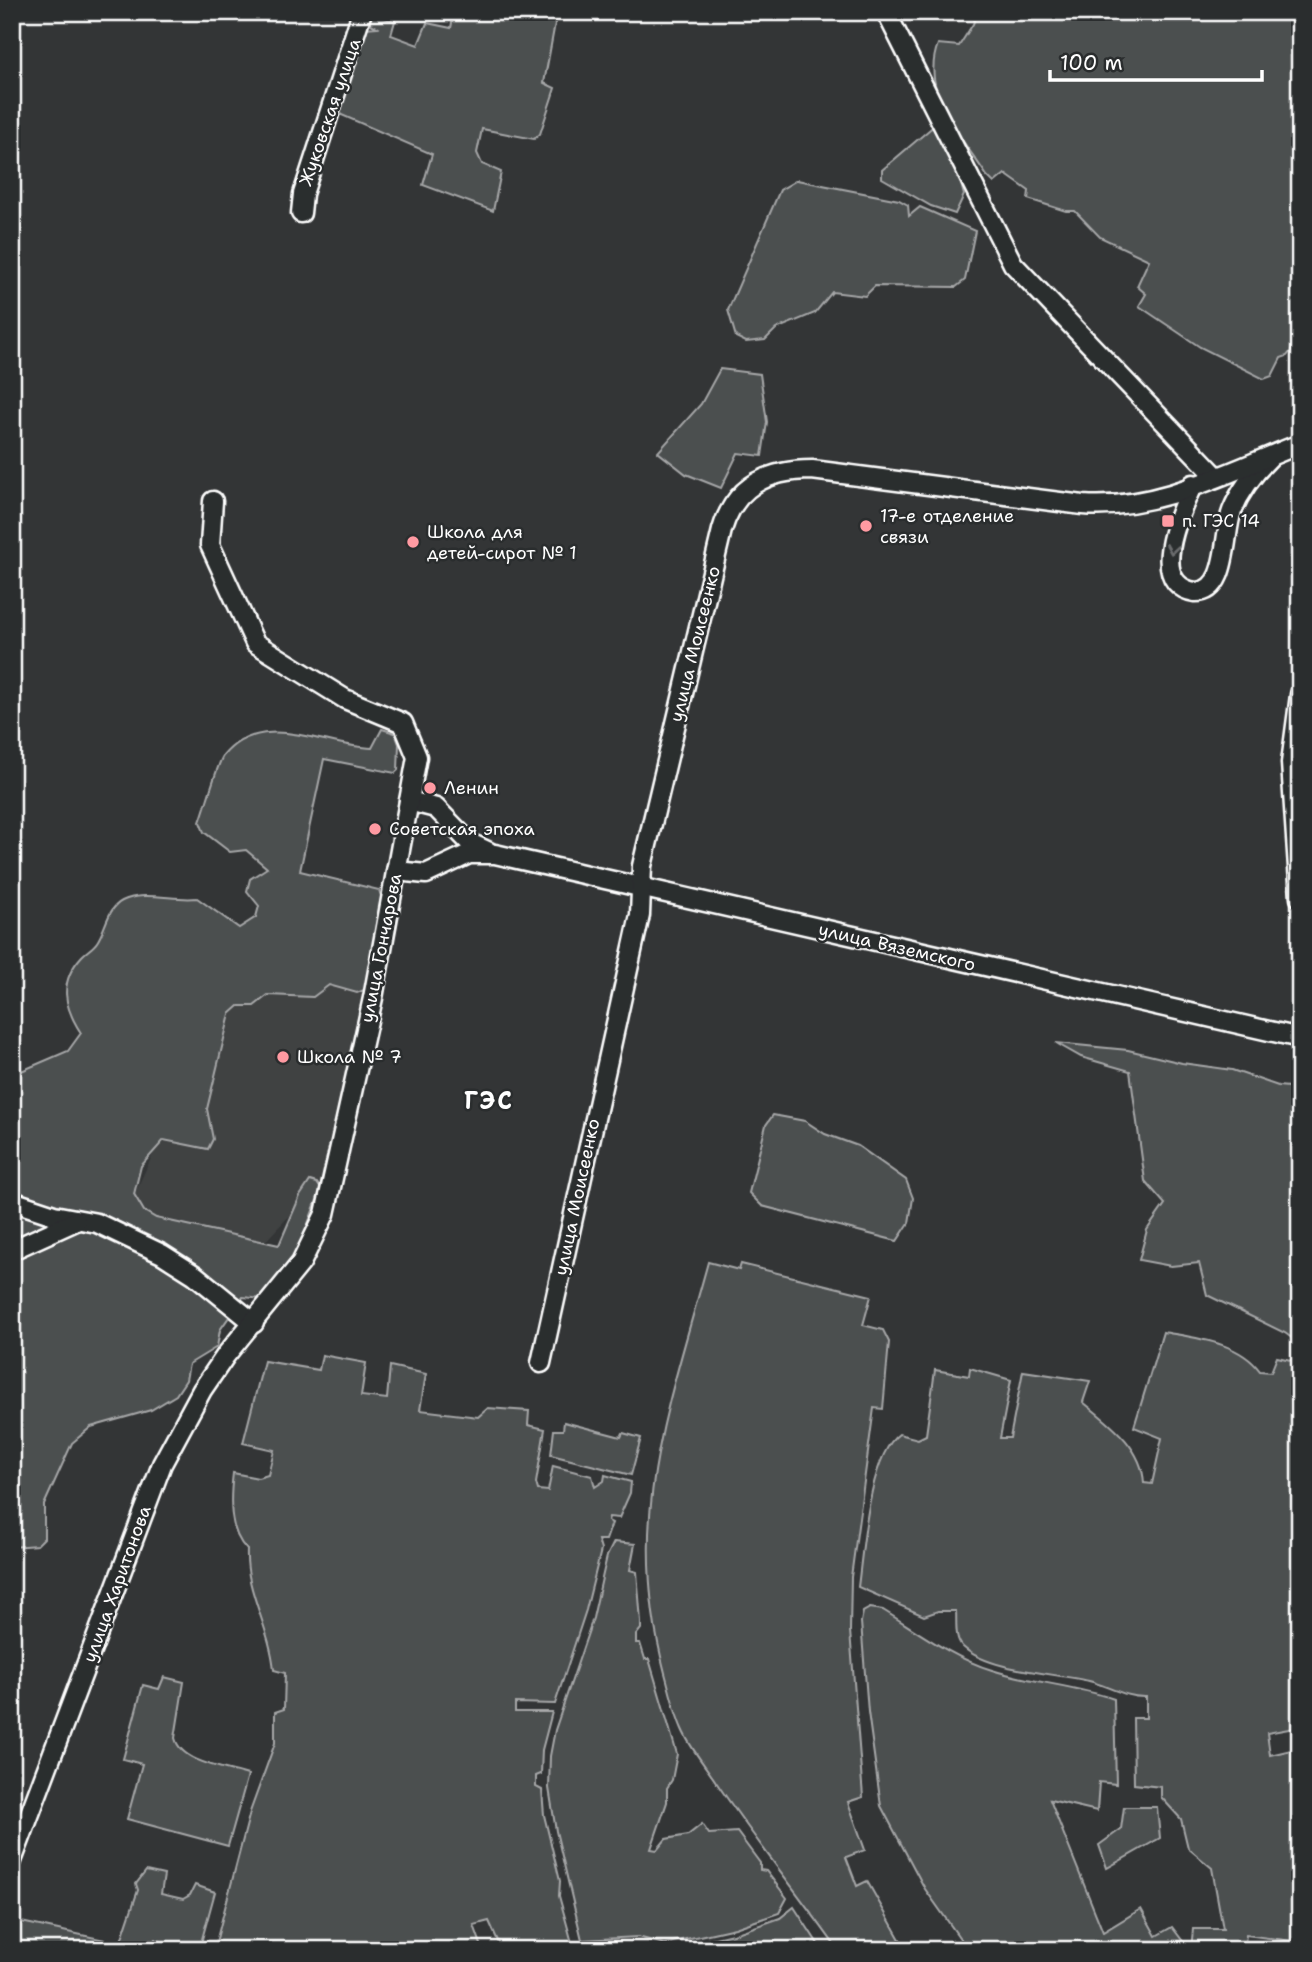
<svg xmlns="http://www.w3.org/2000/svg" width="1312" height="1962" viewBox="0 0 1312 1962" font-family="'Shantell Sans',sans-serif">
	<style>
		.built { fill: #404243 }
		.green { fill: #4c4f50; stroke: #a6a7a8; stroke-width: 2 }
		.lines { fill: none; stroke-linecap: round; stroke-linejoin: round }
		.minor-casing { stroke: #fff; stroke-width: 23 }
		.minor { stroke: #2a2d2e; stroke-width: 18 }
		.oneway { stroke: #6a6c6d }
		.poi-dot { fill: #ff9aa2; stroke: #2a2d2e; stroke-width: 2.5 }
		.labels { text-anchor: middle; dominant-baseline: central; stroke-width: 5; stroke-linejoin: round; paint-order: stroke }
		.street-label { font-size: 18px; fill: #fff; stroke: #2a2d2e }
		.poi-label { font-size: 18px; fill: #fff; stroke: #2a2d2e; text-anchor: start }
		.district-label { font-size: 24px; font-weight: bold; letter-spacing: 2px; fill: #fff; stroke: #2a2d2e }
	</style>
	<rect width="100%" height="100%" fill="#333536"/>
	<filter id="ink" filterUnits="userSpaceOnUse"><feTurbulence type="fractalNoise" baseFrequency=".0143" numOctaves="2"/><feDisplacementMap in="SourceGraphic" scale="14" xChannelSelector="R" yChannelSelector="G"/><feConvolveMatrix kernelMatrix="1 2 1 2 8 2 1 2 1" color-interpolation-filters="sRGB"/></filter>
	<g filter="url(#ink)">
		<polygon class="built" points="239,951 367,979 323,1180 257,1250 125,1214 162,1135"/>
		<g class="green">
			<polygon points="454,12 550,12 556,18 544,83 555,88 540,134 534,139 482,129 477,153 482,164 501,172 493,211 423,185 432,154 337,113 364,28 377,27 365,21 367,13 395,21 391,35 418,45 427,23 451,28"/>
			<path d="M977,12H1300V340L1287,356L1281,358L1272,376L1264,379L1200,347L1139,306L1146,294L1137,286L1149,260L1100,237L1075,211H1066L1028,199L1029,191L1005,174L994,183L987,176C962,137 919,93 938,44L959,46L973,24Z"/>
			<polygon points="936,124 953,155 964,195 955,214 931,206 882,178 882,170"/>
			<polygon points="797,180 899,200 908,205 909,216 920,207 975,231 965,280 956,287 875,286 865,296 832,292 815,313 776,329 765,340 746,342 736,337 728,310 780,190"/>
			<polygon points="720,369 760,374 767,422 762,456 738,453 721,488 686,474 658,452 701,404"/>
			<path d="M382,729L395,733L399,744L398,770L395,773L324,759L300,871L379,890L383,902L369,988L357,993L329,985L313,997L268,995L254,1006H239L230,1014L207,1109L213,1139L208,1149L164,1140L141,1166L134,1194L144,1211L156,1218L279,1245L300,1196L310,1181L317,1183L321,1189L294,1261L263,1299L243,1297L220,1330L217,1347L189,1364L186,1380L176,1395L151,1410L91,1427L72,1443L44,1505V1538L37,1545L12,1547V1075L68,1051L81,1033C64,1007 58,982 82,956C87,951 94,947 97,942C106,929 107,909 122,901C144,890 174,901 197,898L239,928L256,917L259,906L247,891L250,879L267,868L246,850L230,852L204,832L200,822C205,809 218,762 223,756C261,709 325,747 372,748Z"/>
			<polygon points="1056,1043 1128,1050 1182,1063 1232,1070 1278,1086 1300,1088 1300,1344 1285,1333 1207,1295 1199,1263 1171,1266 1139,1260 1147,1230 1165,1204 1145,1181 1130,1071 1081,1057"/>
			<polygon points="773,1115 805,1121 825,1134 858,1146 906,1180 913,1198 909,1223 897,1241 762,1206 749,1193 766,1125"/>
			<path d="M708,1262L739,1270L741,1264L871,1296L863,1325L883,1330L889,1342L883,1409L874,1408L851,1577L850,1631L863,1797L848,1802L865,1850L846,1857L857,1886L867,1881L906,1950H838C798,1893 755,1840 716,1782C705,1765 690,1748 682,1729C674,1711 670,1691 665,1673C624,1519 668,1408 708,1262Z"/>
			<path d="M1163,1332C1196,1338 1239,1342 1260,1371L1271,1372L1277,1357L1300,1362V1727L1267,1733L1270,1755L1300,1748V1942L1246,1935L1244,1950H1191L1193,1929H1223L1212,1868L1188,1848L1181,1819L1161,1797V1787L1134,1784L1133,1718H1146V1697C1126,1698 1108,1686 1089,1681C1055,1673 989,1671 963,1647C954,1638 957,1623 956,1611H938L924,1616L858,1587C863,1550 869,1456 899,1434L918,1439L926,1435L935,1370L969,1376L970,1368L1011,1380L1000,1438H1010L1023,1371L1090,1381L1083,1402C1110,1424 1142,1447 1144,1483L1152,1484L1162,1438L1134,1427Z"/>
			<path d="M322,1355L366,1363L361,1396L387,1399L390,1366L426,1374L420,1410L478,1417L488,1408L529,1411L528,1425L545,1429L536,1483L538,1490L548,1491L553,1466L592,1476L595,1487L604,1481L605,1475L631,1482L630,1493L619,1518L609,1517L608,1521L612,1523L606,1540H598L601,1550L586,1610L555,1704L515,1703V1712H552L542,1750L541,1774L536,1776V1787L542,1790L544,1815L560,1881L559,1896L574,1950H502L489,1921L474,1925L483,1950H214L250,1812L275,1743V1712L284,1709L285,1673L274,1670C270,1627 245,1591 247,1550C228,1531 230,1498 233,1473L258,1478L268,1475L274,1450L243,1443L264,1361L319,1370Z"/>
			<polygon points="564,1422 621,1437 623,1433 641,1438 631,1475 551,1455 554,1430 563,1430"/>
			<polygon points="614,1542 635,1544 630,1570 637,1572 641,1622 641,1629 636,1635 636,1643 640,1643 645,1659 649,1659 677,1754 672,1780 667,1788 667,1802 651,1849 657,1850 666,1839 688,1835 702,1824 709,1834 737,1832 760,1863 760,1870 766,1871 787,1898 779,1913 735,1928 664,1944 638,1937 582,1940 556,1831 549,1788 550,1756 555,1730 593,1618 607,1556"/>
			<path d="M870,1608L883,1610C917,1631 953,1658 992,1670C1032,1683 1074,1685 1114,1699L1116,1784L1099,1782L1097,1811L1050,1800L1103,1932L1141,1909L1156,1936L1172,1927L1185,1944L1182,1950H973L966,1947L925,1889L881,1806L868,1712L861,1622L863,1612Z"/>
			<path d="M164,1677L184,1682L175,1738C181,1763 226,1768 248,1775L228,1846L127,1819L142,1764L123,1759L143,1685L159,1689Z"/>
			<polygon points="1124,1807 1157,1807 1160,1838 1107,1868 1099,1845 1121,1829"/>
			<polygon points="146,1871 164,1875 161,1894 183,1899 190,1895 195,1885 215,1892 199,1950 169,1950 170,1945 155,1939 151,1948 145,1950 121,1941 138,1890 136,1884"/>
			<polygon points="794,1907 822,1950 663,1950 737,1933 780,1918"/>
			<polygon points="12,1920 105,1940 105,1950 12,1950"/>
		</g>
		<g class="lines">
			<g class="minor-casing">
				<g id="minor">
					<polyline points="886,12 1013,264 1216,476"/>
					<polyline points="301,213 303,194 362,12"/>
					<path d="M1193,484C1182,507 1158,560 1176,582C1181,588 1188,591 1195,592C1229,593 1223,533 1232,511C1240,491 1254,473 1269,458"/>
					<polyline points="1300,695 1291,763 1300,898"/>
					<polyline points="409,801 436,808 470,843 489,852"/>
					<polyline points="396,871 426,874 469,854 495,854 1300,1038"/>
					<polyline points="12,1201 54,1215 97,1223 162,1254 195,1275 254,1323"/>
					<polyline points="12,1250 76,1221"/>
					<path d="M541,1363L640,915L642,866L722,530C735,486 767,470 812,470L1083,505C1157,511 1232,470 1300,444"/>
					<polyline points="12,1861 162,1464 202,1390 226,1355 301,1263 325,1214 373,998 417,757 403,723 345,699 255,643 210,545 213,501"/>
				</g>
			</g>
			<use href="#minor" class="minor"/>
		</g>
		<defs><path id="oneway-chevron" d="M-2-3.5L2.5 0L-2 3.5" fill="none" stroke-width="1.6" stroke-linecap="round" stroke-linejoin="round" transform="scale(1.75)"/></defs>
		<use class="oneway" href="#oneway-chevron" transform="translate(1172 549) rotate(99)"/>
	</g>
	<g class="poi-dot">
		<rect x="1161" y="514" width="14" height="14" rx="3.5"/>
		<circle cx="866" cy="526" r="7"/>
		<circle cx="413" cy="542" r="7"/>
		<circle cx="430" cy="788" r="7"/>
		<circle cx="375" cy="829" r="7"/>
		<circle cx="283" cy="1057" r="7"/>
	</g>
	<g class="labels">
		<g class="street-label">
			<text transform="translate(330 112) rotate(-71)">Жуковская улица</text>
			<text transform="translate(695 644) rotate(-76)">улица Моисеенко</text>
			<text transform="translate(897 947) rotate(13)">улица Вяземского</text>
			<text transform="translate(381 948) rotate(-79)">улица Гончарова</text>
			<text transform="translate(577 1197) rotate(-78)">улица Моисеенко</text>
			<text transform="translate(117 1584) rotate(-70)">улица Харитонова</text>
		</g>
		<g class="poi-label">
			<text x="880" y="516">17-е отделение<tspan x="880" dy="21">связи</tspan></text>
			<text x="1182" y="521">п. ГЭС 14</text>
			<text x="427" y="532">Школа для<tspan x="427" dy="21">детей-сирот № 1</tspan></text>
			<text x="444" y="788">Ленин</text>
			<text x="389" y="829">Советская эпоха</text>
			<text x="297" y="1057">Школа № 7</text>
		</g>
		<g class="district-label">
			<text x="489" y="1101">ГЭС</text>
		</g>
	</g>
	<rect width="1312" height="1962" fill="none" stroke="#2a2d2e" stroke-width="42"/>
	<rect x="21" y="21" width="1270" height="1920" fill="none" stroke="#fff" stroke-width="2.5" filter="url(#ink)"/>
	<path d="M1050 70v10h212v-10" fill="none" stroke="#ffffff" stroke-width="3.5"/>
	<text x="1060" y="70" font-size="21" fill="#ffffff" stroke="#2a2d2e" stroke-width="5" paint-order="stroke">100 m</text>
</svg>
